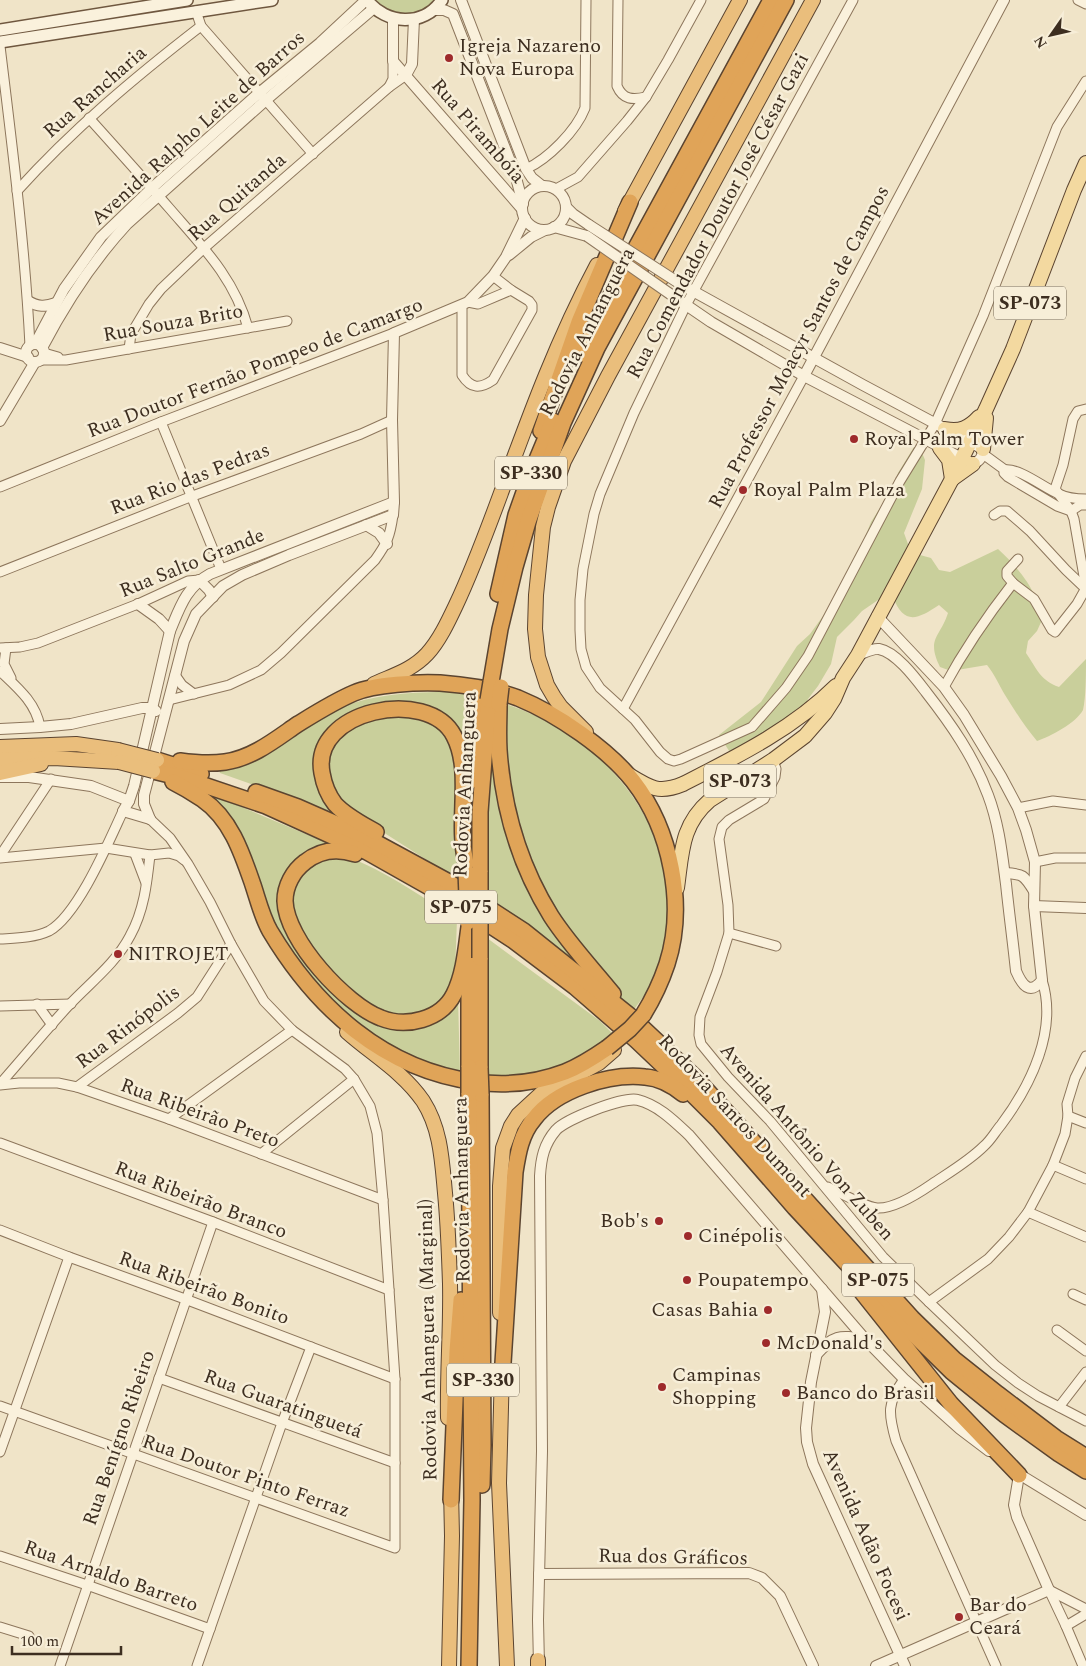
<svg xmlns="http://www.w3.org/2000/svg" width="1086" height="1666" viewBox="0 0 1086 1666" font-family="Spectral,serif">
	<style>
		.green { fill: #c9cf9b }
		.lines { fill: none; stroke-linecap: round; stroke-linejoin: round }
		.minor-casing { stroke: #8d765c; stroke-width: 11 }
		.tertiary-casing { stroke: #8d765c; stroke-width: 12 }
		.secondary-casing { stroke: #6f573f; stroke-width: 14 }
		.primary-casing { stroke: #5b4430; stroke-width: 16 }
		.trunk-casing { stroke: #5b4430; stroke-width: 16 }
		.motorway-casing { stroke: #5b4430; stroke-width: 18 }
		.minor { stroke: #faf1dc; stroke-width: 9 }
		.tertiary { stroke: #faf1dc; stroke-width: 10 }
		.secondary { stroke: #faf1dc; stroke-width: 11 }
		.primary { stroke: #f3d9a0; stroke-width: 14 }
		.trunk { stroke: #eabe7c; stroke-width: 14 }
		.motorway { stroke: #e0a458; stroke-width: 15 }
		.tertiary-bridge-casing { stroke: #8d765c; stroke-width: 12; stroke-linecap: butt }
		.trunk-bridge-casing { stroke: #5b4430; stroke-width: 16; stroke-linecap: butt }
		.motorway-bridge-casing { stroke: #5b4430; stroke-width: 18; stroke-linecap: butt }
		.tertiary-bridge { stroke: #faf1dc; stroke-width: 10 }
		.trunk-bridge { stroke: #eabe7c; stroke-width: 14 }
		.motorway-bridge { stroke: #e0a458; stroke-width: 15 }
		.poi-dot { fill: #9e2a2b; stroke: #f7eed8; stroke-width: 2 }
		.labels { text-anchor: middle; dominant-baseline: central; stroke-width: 5; stroke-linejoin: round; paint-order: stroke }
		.shield { fill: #f7eed8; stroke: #756857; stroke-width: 1 }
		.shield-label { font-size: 19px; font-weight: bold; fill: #3d2e20 }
		.poi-label { font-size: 20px; fill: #3d2e20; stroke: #f7eed8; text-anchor: start }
		.street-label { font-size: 20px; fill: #3d2e20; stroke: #f7eed8 }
	</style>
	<rect width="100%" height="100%" fill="#f0e4c8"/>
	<g class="green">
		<path d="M371,0H434C422,16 411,14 393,16Z"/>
		<path d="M914,447L920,448L925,460L922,489L904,533L908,544L916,557L920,555L931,558L939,570L950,572L998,549C1012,562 1028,579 1035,597C1038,604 1040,612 1042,620L1037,631L1028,641L1026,653C1037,669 1040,680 1059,687L1086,659C1086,673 1086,698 1083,710C1076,723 1051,736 1037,741C1025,727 1015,711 1005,695C999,685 995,675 987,665L951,671L940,667C926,638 940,638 948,613L939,605C918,619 904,626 893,597L881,598L862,611L854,620L837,637L831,664L818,686L808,699L803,711L731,754L719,735L761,702L797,646L810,634L839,594L861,547L871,522L894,486L898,473Z"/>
		<path d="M438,691L470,694L464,751L451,724L378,705L360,709L339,719L331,726L319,744L335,814L220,773L218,769L333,710C369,696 397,693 436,692Z"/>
		<path d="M503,703C617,739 700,852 657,972C651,988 642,998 633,1011C577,949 534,889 514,805C511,793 507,780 506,768C504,747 504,725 503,703Z"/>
		<polygon points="375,715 428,718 452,743 457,776 458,880 350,811 326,782 333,737"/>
		<polygon points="493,731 501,801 575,957 575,961 488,897 488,831"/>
		<polygon points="201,790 332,845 286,873 302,952 391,1025 458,997 460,1074 439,1069 385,1046 326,998 282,941"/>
		<path d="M337,854C376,864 422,897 457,919L455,973L447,995L434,1008L401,1018L365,1004L316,957L288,905L301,870Z"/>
		<path d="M487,938L600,1021L613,1034C592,1052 562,1071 534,1075C519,1078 502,1078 487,1079Z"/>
	</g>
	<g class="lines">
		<g class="minor-casing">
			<g id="minor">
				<path d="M618,0L617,86C623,100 633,100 646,97"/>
				<polyline points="853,0 686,305 634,413 600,494 594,514 583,569 580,600 580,630 581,649 586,667 600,688 635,720 660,752 668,759 674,761 681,759 752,727 786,688 808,656 900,481 935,424 983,316 1057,127 1086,81"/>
				<polyline points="1078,0 1086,4"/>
				<polyline points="196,11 201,26 313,154"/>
				<path d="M0,46C12,145 25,245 30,346"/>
				<polyline points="389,87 393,79 393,61"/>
				<path d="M89,118C116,148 143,178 170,209C202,246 235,279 248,328"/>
				<path d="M526,169C548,159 576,131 585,108L586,0"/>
				<polyline points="556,189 578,177 627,121 646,97 668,60 701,0"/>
				<path d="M17,191C73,129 135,77 201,26"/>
				<polyline points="468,302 478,304 511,290"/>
				<path d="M462,305V375C471,389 480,389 493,380L532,310V305L529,301L511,290L493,276"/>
				<polyline points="129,349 131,334 149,304 161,289 204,248 389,87 406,75"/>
				<polyline points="44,353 58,357"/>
				<polyline points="41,360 66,360 287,321"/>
				<polyline points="161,422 221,569"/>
				<polyline points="983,454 1005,470"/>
				<polyline points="0,487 161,422 394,333"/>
				<path d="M1086,499C1077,499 1067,498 1059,494C1044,488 1020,468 1005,470L1004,473L1008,477L1057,506L1071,511L1080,505H1086"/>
				<polyline points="994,515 1000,511 1007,511 1030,531 1066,570 1086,589"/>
				<polyline points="1018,559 1007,571 1007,576 1013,583 1034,599 1052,630 1055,632 1077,604 1086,588 1074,519 1071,511 1055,489 1063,465 1073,419 1078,411 1086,409"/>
				<polyline points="0,572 190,497 361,434 392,420"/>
				<polyline points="0,648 20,647 38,643 138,604 188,581 199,580"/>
				<polyline points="6,648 4,664 11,678"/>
				<path d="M0,671C18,688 36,703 40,727"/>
				<polyline points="175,675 182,685 194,694"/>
				<path d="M944,687C963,652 988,615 1013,583"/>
				<path d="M169,700L229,685L261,670L281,653L375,560C387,543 390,537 393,515"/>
				<polyline points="623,709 804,376"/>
				<polyline points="773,760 776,769 775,777 764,799 729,820 722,827 719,839 728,905 729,933 717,972 700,1017 699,1035 701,1044 728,1077 770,1121 883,1257 929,1302 995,1365 1018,1383 1038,1396 1086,1421"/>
				<polyline points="1018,808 1053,801 1086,805"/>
				<polyline points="135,854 146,883"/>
				<polyline points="0,856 51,779"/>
				<polyline points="0,858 106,848 150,855 169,853 179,856 184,860"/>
				<polyline points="1035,862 1055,858 1086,858"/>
				<polyline points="729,933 776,946"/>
				<path d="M0,939C16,938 34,938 49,931C78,915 109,841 123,811"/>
				<polyline points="37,1004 52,1025"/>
				<polyline points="0,1006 71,1004"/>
				<path d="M0,1084C23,1058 46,1030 70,1004C91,982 116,963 130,936C144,911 147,883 150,855"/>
				<polyline points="0,1085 19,1083 58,1083 77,1087 169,1119 383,1200"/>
				<polyline points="77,1087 178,1013 197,997 231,944"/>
				<polyline points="1068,1116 1086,1123"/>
				<polyline points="169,1119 292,1030"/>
				<polyline points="0,1143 213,1222 389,1290"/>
				<polyline points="261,1154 354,1079"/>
				<polyline points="1053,1165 1086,1179"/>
				<path d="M828,1187C838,1192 866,1207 877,1208C894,1209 919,1193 932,1184C950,1172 969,1161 984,1146C991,1140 995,1132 1001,1125C1031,1085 1058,1030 1042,980"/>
				<polyline points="1028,1212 1086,1237"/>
				<polyline points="0,1230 69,1257 185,1299 395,1379"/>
				<polyline points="1073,1294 1086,1300"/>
				<polyline points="929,1302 988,1259 1009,1237 1028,1212 1053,1165 1065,1134 1068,1116 1067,1104 1075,1078 1086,1056"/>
				<polyline points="1057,1330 1086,1351"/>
				<polyline points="159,1378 395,1463"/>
				<path d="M904,1379C887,1403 888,1413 896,1441L996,1666"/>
				<polyline points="0,1406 395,1548 395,1379 383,1200 377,1133 370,1106 354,1079 345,1069 292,1030 264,1001 231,944 210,902 188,864 170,838 150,819"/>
				<polyline points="1059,1407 1086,1372"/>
				<polyline points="0,1452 69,1257"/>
				<polyline points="0,1556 87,1585 210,1629"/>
				<polyline points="1049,1590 1066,1626 1083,1666"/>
				<polyline points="1049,1590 1086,1609"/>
				<polyline points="1066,1626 1086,1614"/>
				<polyline points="0,1627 29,1636"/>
				<polyline points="60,1666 213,1222"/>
				<polyline points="197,1666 282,1423 311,1347"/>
			</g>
		</g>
		<g class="tertiary-casing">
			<g id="tertiary">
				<polyline points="461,0 526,169 532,178 542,186"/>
				<polyline points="433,10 444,10 453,14 515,174 523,204"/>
				<polyline points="393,19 393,61 522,209"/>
				<polyline points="406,75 412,64 414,19"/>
				<circle cx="544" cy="208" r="22"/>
				<polyline points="566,207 573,214 589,225"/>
				<polyline points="554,227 587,236"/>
				<polyline points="509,255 531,237 545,230"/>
				<path d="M673,296L711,322L804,376L973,464C980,461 983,457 983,449L863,385L682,285"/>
				<path d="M28,301C38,307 45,307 56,303"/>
				<polyline points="33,344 35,344 64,289 101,237 152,188 259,93 320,43 366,0"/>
				<circle cx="35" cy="353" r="9"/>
				<polyline points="0,348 28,357"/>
				<path d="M42,348C66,302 92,262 127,224L266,100L374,8"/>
				<polyline points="804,376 1004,0"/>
				<polyline points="0,421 35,362"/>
				<polyline points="366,525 379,533 387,544"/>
				<polyline points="199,580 209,590 213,597"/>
				<polyline points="138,604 159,619 170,631"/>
				<path d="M858,655C864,653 873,648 879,649C896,652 916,679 926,692C951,724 974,757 988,795C999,824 1002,854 1006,884C1009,913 1013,942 1016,971C1022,985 1030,996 1042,980L1034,906L1035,862L1026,830L1018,808L1001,776L964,715L944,687L877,616"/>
				<polyline points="0,729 40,727 71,724 142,708 152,708 156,711"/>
				<polyline points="1,777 29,777 91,786 129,801"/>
				<polyline points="150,819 144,804 144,795 184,641 196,614 223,586 242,575 289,555 393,515 394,502 392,420 394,333 468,302 493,276 506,257 525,218"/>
				<path d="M150,819L123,811L129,801L134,786L170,631C180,607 186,587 210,574L394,502"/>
				<path d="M1005,873C1023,874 1024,875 1034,891"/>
				<polyline points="1034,906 1086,908"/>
				<polyline points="822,1289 825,1312 811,1382 806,1428 807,1442 813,1464 905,1666"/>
				<path d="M816,1355C834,1335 838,1335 865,1339"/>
				<polyline points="1014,1471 1086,1515"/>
				<polyline points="539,1574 749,1573 762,1578 780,1596 813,1666"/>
				<path d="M539,1665L538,1620L542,1451L540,1176C541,1158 544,1144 556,1130C566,1119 624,1096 638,1100C658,1105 674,1121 689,1135L865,1339L904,1379L960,1429L989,1451"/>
				<polyline points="876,1666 1049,1590 1017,1517 1014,1505 1019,1475"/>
			</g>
		</g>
		<g class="secondary-casing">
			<g id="secondary">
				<path d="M367,0C386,25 424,27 442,0"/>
				<polyline points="0,30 187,0"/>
				<polyline points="0,42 272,0"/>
			</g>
		</g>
		<g class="primary-casing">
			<g id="primary">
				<path d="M945,429C960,432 969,428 979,417"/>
				<polyline points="940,448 949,460 952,479"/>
				<polyline points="983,449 986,418"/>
				<polyline points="952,479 973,464"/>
				<path d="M629,775C650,788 659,794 683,784C736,757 793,729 836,686"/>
				<path d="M677,888C682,852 681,825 710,800L773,760L805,736L825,713L834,699L843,678L858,655L952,479L986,409L1013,349L1074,190L1086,163"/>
			</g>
		</g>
		<g class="trunk-casing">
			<g id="trunk">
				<polyline points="625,211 740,0"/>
				<path d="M374,684C394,675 412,670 427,654C439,641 448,622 456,605C473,569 487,531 501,493C530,414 557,340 597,265"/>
				<polyline points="586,732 561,707 554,697 547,685 538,657 535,629 536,595 543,527 548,507 564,461 608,376 813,0"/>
				<polyline points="0,747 76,744 118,750"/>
				<polyline points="0,760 54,758 119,762"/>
				<polyline points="0,773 41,764"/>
				<path d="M347,1032C373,1055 403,1072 423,1101C441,1129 442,1161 445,1193C448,1223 449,1254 450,1284C451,1329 447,1373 448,1418"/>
				<polyline points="500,1313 500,1186 503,1148 511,1126 518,1115 543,1092 553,1085 569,1079 599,1063 614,1050"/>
				<polyline points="502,1369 499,1483 507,1666"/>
				<polyline points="449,1666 452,1536 451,1489"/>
				<polyline points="538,1666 538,1660"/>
			</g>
		</g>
		<g class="motorway-casing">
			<g id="motorway">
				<polyline points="582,354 620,277 771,0"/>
				<polyline points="541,431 579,322 630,202"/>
				<polyline points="498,594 516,515 528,481 553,421"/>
				<polyline points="491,682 500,629 515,567 528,522 563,423 597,348 786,0"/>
				<path d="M499,704C499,719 498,734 499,750C503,808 520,866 551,916C569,944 592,968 613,994"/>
				<polyline points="157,760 201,774"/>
				<path d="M180,761C195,763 211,764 225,762C253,758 276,739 298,724C316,713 335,701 354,693C375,684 418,682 440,683C466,685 494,689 518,698C557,714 608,749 633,781C671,830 686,905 667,964C661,982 653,999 643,1015"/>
				<polyline points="153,771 186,779 266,806 367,852 445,896 514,941 575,987 636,1040 675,1077 720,1122 795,1208 905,1326 952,1372 1005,1415 1059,1454 1086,1471"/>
				<polyline points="470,781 473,739 480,698"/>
				<path d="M173,782C183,787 193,793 202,799C231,819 242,853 253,885C258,900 262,917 270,931C316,1008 384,1070 476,1082C506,1086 536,1083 565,1072C580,1066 594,1057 607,1048"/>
				<polyline points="256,792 298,807 364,836 447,881 524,931 629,1015 694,1076 912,1318 954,1359 998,1394 1056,1438 1086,1457"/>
				<path d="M376,832C362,824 346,816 335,804C328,795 324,785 322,773C310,710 428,686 454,736C470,766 460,809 463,841C463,849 465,856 466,864"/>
				<path d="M355,854C337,848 320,850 305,862C293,871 285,886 285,901C286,940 346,1005 381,1018C406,1028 441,1020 454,994C464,974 466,949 469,927"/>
				<polyline points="480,872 480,812 488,706"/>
				<polyline points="480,958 480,1068"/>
				<polyline points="469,964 469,1067"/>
				<polyline points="481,1094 483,1445 482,1485"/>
				<polyline points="861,1291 951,1404 1019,1475"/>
				<path d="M502,1379L515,1172C518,1153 521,1134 534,1119C556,1090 609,1073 645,1077C659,1078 672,1085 683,1094"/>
				<polyline points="451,1500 457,1351 461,1300"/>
				<polyline points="469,1666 472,1500 469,1093"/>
			</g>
		</g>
		<use href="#minor" class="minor"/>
		<use href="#tertiary" class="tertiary"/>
		<use href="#secondary" class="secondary"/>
		<use href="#primary" class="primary"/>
		<use href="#trunk" class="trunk"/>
		<use href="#motorway" class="motorway"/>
		<g class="tertiary-bridge-casing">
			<g id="tertiary-bridge">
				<polyline points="589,225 682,285"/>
				<polyline points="587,236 673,296"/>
			</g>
		</g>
		<g class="trunk-bridge-casing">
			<g id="trunk-bridge">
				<polyline points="118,750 157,760"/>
				<polyline points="119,762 153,771"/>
			</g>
		</g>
		<g class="motorway-bridge-casing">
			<g id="motorway-bridge">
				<polyline points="488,700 491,682"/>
				<polyline points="499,704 501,687"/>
				<polyline points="466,871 468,922"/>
				<polyline points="480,872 480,958"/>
				<polyline points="607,1048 630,1029 643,1015"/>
				<polyline points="480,1068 481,1094"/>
				<polyline points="469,1093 469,1067"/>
			</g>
		</g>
		<use href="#tertiary-bridge" class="tertiary-bridge"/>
		<use href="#trunk-bridge" class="trunk-bridge"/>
		<use href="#motorway-bridge" class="motorway-bridge"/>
	</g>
	<g class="poi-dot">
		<circle cx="449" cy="58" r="5"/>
		<circle cx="854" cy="439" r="5"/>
		<circle cx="743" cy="490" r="5"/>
		<circle cx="118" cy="954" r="5"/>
		<circle cx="659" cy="1221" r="5"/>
		<circle cx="688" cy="1236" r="5"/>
		<circle cx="687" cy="1280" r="5"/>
		<circle cx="768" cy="1310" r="5"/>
		<circle cx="766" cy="1343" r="5"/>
		<circle cx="662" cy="1387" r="5"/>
		<circle cx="786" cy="1393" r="5"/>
		<circle cx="959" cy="1617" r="5"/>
	</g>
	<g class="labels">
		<g class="shield">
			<rect x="994" y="286.5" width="72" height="33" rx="4"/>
			<rect x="495" y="456.5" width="72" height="33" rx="4"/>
			<rect x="704" y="764.5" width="72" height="33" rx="4"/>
			<rect x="425" y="890.5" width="72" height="33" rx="4"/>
			<rect x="842" y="1263.5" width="72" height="33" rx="4"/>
			<rect x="447" y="1363.5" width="72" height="33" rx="4"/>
		</g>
		<g class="shield-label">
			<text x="1030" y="303">SP-073</text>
			<text x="531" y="473">SP-330</text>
			<text x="740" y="781">SP-073</text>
			<text x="461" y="907">SP-075</text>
			<text x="878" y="1280">SP-075</text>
			<text x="483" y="1380">SP-330</text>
		</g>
		<g class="poi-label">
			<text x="459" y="46">Igreja Nazareno<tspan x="459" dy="23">Nova Europa</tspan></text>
			<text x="864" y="439">Royal Palm Tower</text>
			<text x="753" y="490">Royal Palm Plaza</text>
			<text x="128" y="954">NITROJET</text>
			<text x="649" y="1221" text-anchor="end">Bob's</text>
			<text x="698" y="1236">Cinépolis</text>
			<text x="697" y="1280">Poupatempo</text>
			<text x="758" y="1310" text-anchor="end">Casas Bahia</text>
			<text x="776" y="1343">McDonald's</text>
			<text x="672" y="1375">Campinas<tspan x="672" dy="23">Shopping</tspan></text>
			<text x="796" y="1393">Banco do Brasil</text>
			<text x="969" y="1605">Bar do<tspan x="969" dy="23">Ceará</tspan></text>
		</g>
		<g class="street-label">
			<text transform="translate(95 92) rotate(-41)">Rua Rancharia</text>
			<text transform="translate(198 128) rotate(-42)">Avenida Ralpho Leite de Barros</text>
			<text transform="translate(478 131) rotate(49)">Rua Pirambóia</text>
			<text transform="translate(237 197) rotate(-41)">Rua Quitanda</text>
			<text transform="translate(718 216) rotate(-62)">Rua Comendador Doutor José César Gazi</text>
			<text transform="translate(173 323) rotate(-10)">Rua Souza Brito</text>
			<text transform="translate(587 332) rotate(-63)">Rodovia Anhanguera</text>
			<text transform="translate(799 347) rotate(-62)">Rua Professor Moacyr Santos de Campos</text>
			<text transform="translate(255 368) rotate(-21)">Rua Doutor Fernão Pompeo de Camargo</text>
			<text transform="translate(190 479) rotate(-21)">Rua Rio das Pedras</text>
			<text transform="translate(192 563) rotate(-22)">Rua Salto Grande</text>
			<text transform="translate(465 784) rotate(-87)">Rodovia Anhanguera</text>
			<text transform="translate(128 1027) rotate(-37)">Rua Rinópolis</text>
			<text transform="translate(200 1113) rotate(20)">Rua Ribeirão Preto</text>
			<text transform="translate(735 1116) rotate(47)">Rodovia Santos Dumont</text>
			<text transform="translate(807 1142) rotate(49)">Avenida Antônio Von Zuben</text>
			<text transform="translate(462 1190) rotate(-91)">Rodovia Anhanguera</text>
			<text transform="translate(201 1200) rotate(21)">Rua Ribeirão Branco</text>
			<text transform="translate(204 1288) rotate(20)">Rua Ribeirão Bonito</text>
			<text transform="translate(428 1340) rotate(-91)">Rodovia Anhanguera (Marginal)</text>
			<text transform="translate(283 1404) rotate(20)">Rua Guaratinguetá</text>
			<text transform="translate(119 1438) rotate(-71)">Rua Benígno Ribeiro</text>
			<text transform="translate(246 1476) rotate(19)">Rua Doutor Pinto Ferraz</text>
			<text transform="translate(866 1535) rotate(66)">Avenida Adão Focesi</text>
			<text transform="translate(673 1557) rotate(1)">Rua dos Gráficos</text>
			<text transform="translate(111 1576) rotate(19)">Rua Arnaldo Barreto</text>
		</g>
	</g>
	<g transform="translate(1051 35) rotate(236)" stroke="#f7eed8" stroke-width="4" paint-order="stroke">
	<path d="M0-4L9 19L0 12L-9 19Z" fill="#3d2e20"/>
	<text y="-8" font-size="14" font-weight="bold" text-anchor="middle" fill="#3d2e20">N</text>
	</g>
	<path d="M12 1646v8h109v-8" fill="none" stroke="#3d2e20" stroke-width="2.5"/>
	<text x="20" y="1646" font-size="15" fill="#3d2e20" stroke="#f7eed8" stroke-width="4" paint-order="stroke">100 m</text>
</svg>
